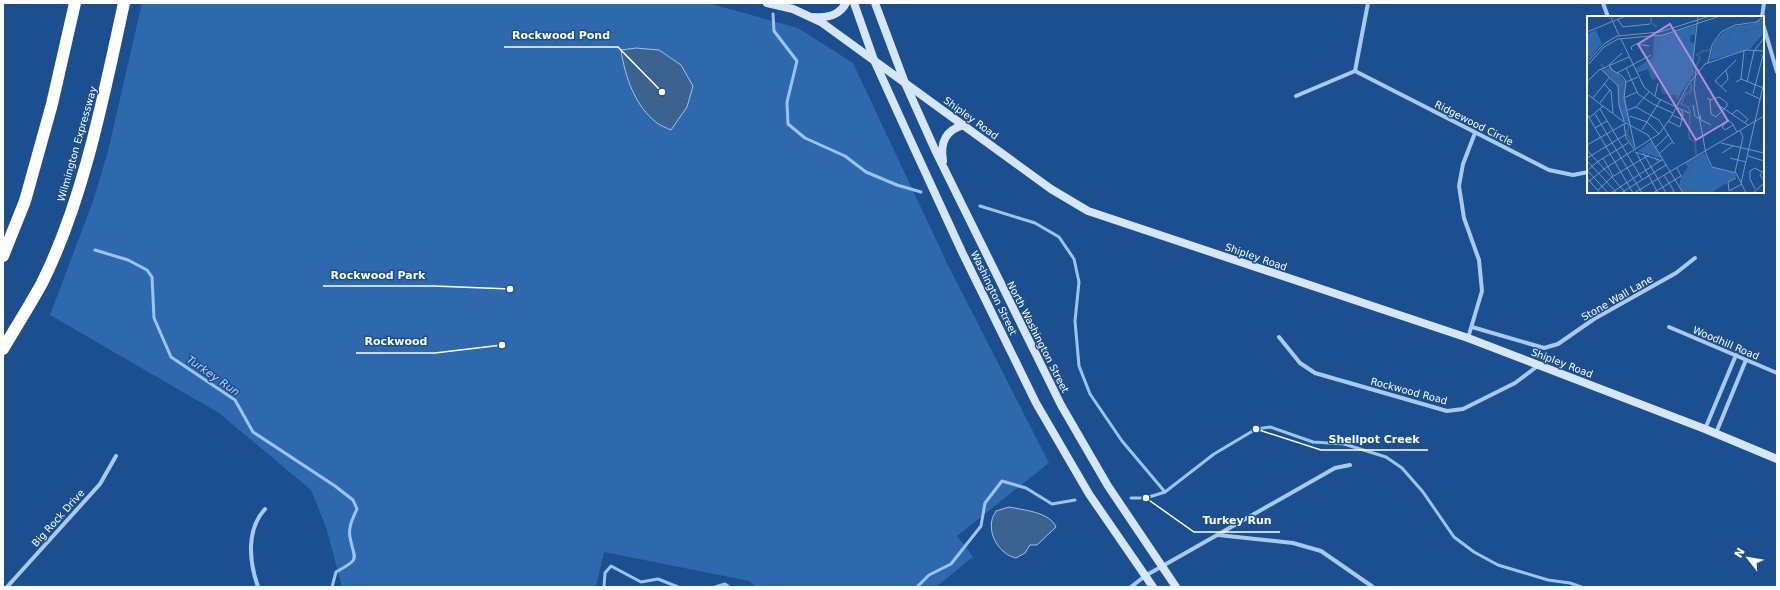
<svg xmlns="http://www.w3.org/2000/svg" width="1780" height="590" viewBox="0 0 1780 590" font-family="'DejaVu Sans',sans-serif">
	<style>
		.green { fill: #2e69ad }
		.water { fill: #3c6290; stroke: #9cc4f0 }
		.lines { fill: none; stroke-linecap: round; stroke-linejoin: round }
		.stream { stroke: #9cc4f0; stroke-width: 3 }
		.minor { stroke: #a9c9ee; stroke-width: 4 }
		.secondary { stroke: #d6e6fa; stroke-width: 8 }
		.motorway { stroke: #fff; stroke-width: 12 }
		.labels { text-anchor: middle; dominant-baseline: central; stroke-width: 3; stroke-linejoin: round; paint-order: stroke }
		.street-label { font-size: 10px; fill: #fff; stroke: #1b4f8f }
		.water-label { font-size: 11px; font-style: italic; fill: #b5d3f5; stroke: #1b4f8f }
		.inset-river { fill: none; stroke: #3c6290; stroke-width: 2 }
		.inset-road { fill: none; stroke: #7695bc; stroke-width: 1 }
		.view { fill: #b68bdc; fill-opacity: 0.15; stroke: #b68bdc; stroke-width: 2 }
		.inset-edge { fill: none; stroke: #fff; stroke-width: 2 }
		.leader { fill: none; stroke: #fff; stroke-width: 1.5 }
		.callout-dot { fill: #fff; stroke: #1b4f8f; stroke-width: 1.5 }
		.callout-label { font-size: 11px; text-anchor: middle; font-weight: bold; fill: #fff; stroke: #1b4f8f; stroke-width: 3; stroke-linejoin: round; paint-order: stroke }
	</style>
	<rect width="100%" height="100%" fill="#1b4f8f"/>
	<polygon class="green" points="142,3 708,3 798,28 853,63 947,263 1049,463 957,536 973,557 936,587 756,587 749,581 604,552 596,587 341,587 341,583 326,527 311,490 219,413 50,315 93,201 108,151"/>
	<g class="water">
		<path d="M636,48L659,50L681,65L693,86L687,107L671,130C667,128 661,126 657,123C635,106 625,77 621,50Z"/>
		<path d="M1009,507C1023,510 1050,512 1056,527L1037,545H1030L1025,553L1016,558C1001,555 988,536 992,520C992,517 995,514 996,511Z"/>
	</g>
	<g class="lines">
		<g class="stream">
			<polyline points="773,14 774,31 797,61 787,102 788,124 805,138 845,156 866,172 897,185 921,192"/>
			<polyline points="980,206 1035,223 1059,237 1074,259 1079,282 1075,321 1079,366 1090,394 1122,441 1165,492 1214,454 1256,429 1270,427 1313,442 1344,444 1386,457 1402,468 1423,492 1454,537 1474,552 1498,565 1548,580 1570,583 1581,587"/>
			<path d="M95,250L128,260L147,270L152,277L154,318L171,357L235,400L253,432L335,486L353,500L357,509C353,518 348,527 350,537C354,560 362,558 336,572L332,587"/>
			<polyline points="1131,498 1146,498 1165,492"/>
			<polyline points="604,587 605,573 611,566 641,582 658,579 678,587"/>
			<polyline points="715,587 725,584 729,587"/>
			<polyline points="917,587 929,575 951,564 981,526 985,503 1002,481 1026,488 1052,504 1075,500"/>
		</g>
		<g class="minor">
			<polyline points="1603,3 1608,17"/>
			<polyline points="1762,17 1764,3"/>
			<polyline points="1763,24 1777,72"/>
			<polyline points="1355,71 1368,3"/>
			<polyline points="1296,96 1355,71 1549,170 1573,175 1588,172"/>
			<polyline points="1472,327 1544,348 1558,344 1594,319 1676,273 1695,258"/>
			<polyline points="1669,327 1777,373"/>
			<polyline points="1279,337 1300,363 1315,373 1447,411 1463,409 1515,383 1539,365"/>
			<polyline points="1468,338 1482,291 1479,260 1464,218 1459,186 1463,164 1475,133"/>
			<polyline points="1705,429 1736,355"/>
			<polyline points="1716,433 1746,360"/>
			<polyline points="1218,535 1293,543 1321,551 1373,587"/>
			<polyline points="7,587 100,484 116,456"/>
			<path d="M258,587C249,561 246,530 265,509"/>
			<polyline points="1131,587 1145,576 1335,468 1350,465"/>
		</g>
		<g class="secondary">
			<polyline points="767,3 793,9 821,22 1051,189 1088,211 1468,338 1705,429 1777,459"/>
			<polyline points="854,3 874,60 909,137 962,252 1036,403 1089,494 1153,587"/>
			<polyline points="875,3 905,83 936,152 1061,405 1108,486 1176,587"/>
			<path d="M814,17C827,18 839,16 846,3"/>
			<path d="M943,161C940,143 945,130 964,125"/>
		</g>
		<g class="motorway">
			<polyline points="3,256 25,201 52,104 75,3"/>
			<path d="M3,349C16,327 30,305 42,283C84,199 104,94 124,3"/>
		</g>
	</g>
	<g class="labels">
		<g class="street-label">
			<text transform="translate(971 118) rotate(36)">Shipley Road</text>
			<text transform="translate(1474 123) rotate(27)">Ridgewood Circle</text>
			<text transform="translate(77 144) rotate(-74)">Wilmington Expressway</text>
			<text transform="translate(1256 257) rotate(19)">Shipley Road</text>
			<text transform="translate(994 293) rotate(64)">Washington Street</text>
			<text transform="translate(1617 298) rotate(-30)">Stone Wall Lane</text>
			<text transform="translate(1038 337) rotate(63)">North Washington Street</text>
			<text transform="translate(1726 343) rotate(23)">Woodhill Road</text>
			<text transform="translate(1562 363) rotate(21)">Shipley Road</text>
			<text transform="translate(1409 391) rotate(15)">Rockwood Road</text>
			<text transform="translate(58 518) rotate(-48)">Big Rock Drive</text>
		</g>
		<g class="water-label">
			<text transform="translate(213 376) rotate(35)">Turkey Run</text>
		</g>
	</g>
	<g transform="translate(1587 16)">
		<rect width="177" height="177" fill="#1b4f8f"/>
		<path d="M177,0V17L163,33L123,44L126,29L135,17L145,11L169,7ZM109,9L108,19H104L103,26L107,27V57L92,80L77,77L73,59L64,62L61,53L50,57L48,53L66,41L67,21ZM9,14L15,28L0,44V18ZM23,51L39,66L37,78L44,107L37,105L32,90L31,70L15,55ZM65,125L75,142L68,141L73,144L70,146L67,140L51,135ZM117,137L124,151L147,157L150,160L124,177H96L92,169L94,161L101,151L98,147Z" fill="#2e69ad"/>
		<path class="inset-river" d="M64,0V7L70,11M72,22L67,44L59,47L66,63L72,60L76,77L89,78L91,83M14,48L23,60L37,67L33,80L34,88L38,90M109,50L113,42L110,39L116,35L131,33L146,14L157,15L177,10M103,65L102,55L107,51M104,68V75L98,79L94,88L101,91L103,96L102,122L108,126L109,138M41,110L40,118L47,130M109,138L111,142L105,146L104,155L96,167L97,171L112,177"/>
		<path class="inset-road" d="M23,0L32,19M111,0L106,44L109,54L107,73L119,138L125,151L149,157L159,177M31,4L36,11L63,8M0,16L39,0M34,23L57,71L70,82L102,97M45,34L44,31L49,28L62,30M35,37L22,49L25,54L35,60L39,65L37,82L48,132M0,46L17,28L30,20L73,16L123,0M121,47L125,29L134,16L148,9L170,6L176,0M0,50L17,31L31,23L76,19L133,0M39,52L51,78L66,88L86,97M14,53L31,70L32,90L37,105M30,57L64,39M154,63L157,35M0,66L12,54L42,41M39,66L51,61M149,66L154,63L176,72M160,66L167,35L177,22M17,68L24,75L26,97M134,71L141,63L139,54M140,76L128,65L149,44M158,76L173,83M0,78L37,106L61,119L96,177M166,78L177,35M68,80L71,67M6,82L22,62M37,82L50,76M120,82L123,84L132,81L140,87V90L129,101L124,98L123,84M13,87L23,74M106,89L108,100L112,103M133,90L161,109M49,91L72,104L87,128M13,93L55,163M41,94L49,91L62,76M0,98L46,177M8,98L55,177M145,98L150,94L161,103L158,107M85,99L96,104M113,99L114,104L124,109M43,100L60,106L72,118M2,102L16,90M81,105L93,111L96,98L94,93M37,108L39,122L47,133M146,109L138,114L135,111L141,104L145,107L150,116M8,112L20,105M55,114L74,83M134,127L177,137M0,129L39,107M69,131L82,118M0,134L39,177M48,136L75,145M49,136L71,177M56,137L79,177M73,137L85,126M135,137L146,130M161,140L177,145M0,142L38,119M16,142L26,160M143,142L159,146M0,145L30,177M0,154L21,177M177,154L173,159L177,165M0,155L10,146L41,127M148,156L156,121L153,115M77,159L87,175L84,177M0,162L13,177M149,162L141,166L142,175L155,168M0,167L17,153L72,118L83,103L101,69L118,48L159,34L177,35M154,167L177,66M168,173L163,163V155L168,152L175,156M11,174L25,161L62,139M24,177L76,143M34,177L79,149M47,177L177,100M66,177L94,160L90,152M166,177L177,167"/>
		<path class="view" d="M83,8L141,105L109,124L51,28Z"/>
		<rect width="177" height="177" class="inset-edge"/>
	</g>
	<path class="leader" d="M662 92L618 47H504M510 289L434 286H323M502 345L435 353H356M1256 429L1321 450H1428M1146 498L1194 532H1280"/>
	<g class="callout-dot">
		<circle cx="662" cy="92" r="4"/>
		<circle cx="510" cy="289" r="4"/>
		<circle cx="502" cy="345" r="4"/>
		<circle cx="1256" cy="429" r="4"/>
		<circle cx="1146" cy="498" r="4"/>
	</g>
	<g class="callout-label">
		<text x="561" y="39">Rockwood Pond</text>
		<text x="378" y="279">Rockwood Park</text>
		<text x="396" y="345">Rockwood</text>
		<text x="1374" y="443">Shellpot Creek</text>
		<text x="1237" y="524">Turkey Run</text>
	</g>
	<rect width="1780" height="590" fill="none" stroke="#ffffff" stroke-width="8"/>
	<g transform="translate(1748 558) rotate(301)" stroke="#1b4f8f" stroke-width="3" paint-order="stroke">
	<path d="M0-3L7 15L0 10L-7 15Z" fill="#ffffff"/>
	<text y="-6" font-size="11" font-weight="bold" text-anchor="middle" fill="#ffffff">N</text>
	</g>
</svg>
